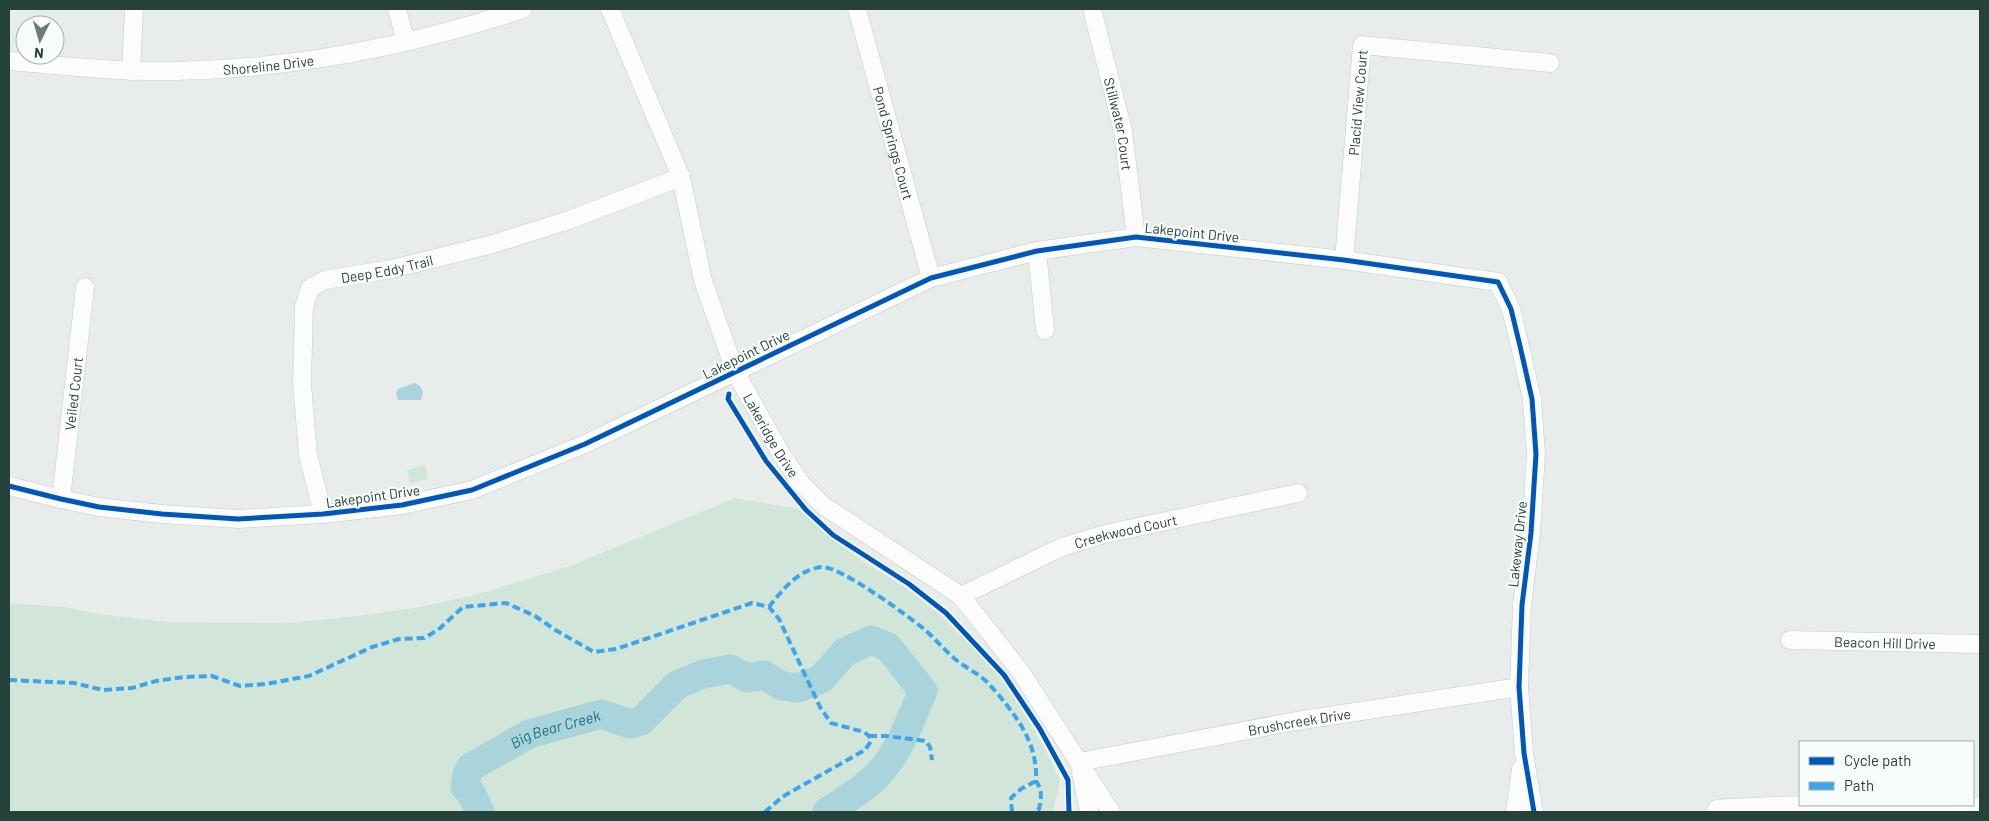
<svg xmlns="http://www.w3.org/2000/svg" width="1989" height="821" viewBox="0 0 1989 821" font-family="Barlow,sans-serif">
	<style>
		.green { fill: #d1e6d8 }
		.water { fill: #a9d4db }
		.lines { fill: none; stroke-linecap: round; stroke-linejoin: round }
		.river { stroke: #a9d4db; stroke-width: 29 }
		.minor-casing { stroke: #c5cac8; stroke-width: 19 }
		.secondary-casing { stroke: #c3cbc8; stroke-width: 26 }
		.minor { stroke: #fcfcfc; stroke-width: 18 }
		.secondary { stroke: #fcfcfc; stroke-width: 25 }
		.quiet { stroke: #3ea4ec; stroke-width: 4; stroke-dasharray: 8 4; stroke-linecap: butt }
		.cycleway-casing { stroke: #f7fbf9; stroke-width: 8 }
		.cycleway { stroke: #0057b8; stroke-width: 5 }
		.labels { text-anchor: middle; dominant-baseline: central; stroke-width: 4.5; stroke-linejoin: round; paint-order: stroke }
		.street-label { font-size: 14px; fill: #24423a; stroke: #f7fbf9 }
		.water-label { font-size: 15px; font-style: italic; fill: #1c6f80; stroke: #f7fbf9 }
	</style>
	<rect width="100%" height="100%" fill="#e8edeb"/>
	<g class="green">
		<polygon points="425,465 428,479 410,483 407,470"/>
		<polygon points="735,498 799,509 826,534 861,560 907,589 939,614 970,643 997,673 1019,705 1044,747 1060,780 1053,812 9,812 9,603 64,607 106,615 168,622 290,623 357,616 421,607 482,593 570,566"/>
	</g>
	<polygon class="water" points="414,383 420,386 423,392 421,400 398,400 396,394 398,389"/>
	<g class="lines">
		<path class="river" id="s1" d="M480,812L471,793L465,787L467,774L471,767L529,734L601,714L630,724L641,721L677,685L703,674L730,669L747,678L764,675L782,686L798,688L821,679L845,652L871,640L888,647L923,691C909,722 898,758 871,781C858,793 842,802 827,812"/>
		<g class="minor-casing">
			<g id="minor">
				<polyline points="397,9 406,42"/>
				<path id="s2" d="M610,9L681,177L703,281L735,371L780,452L800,482L824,506L961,596L1020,671L1111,812"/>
				<path id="s3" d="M857,9L931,278"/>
				<path id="s4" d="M1093,13L1123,131L1136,237"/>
				<path id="s5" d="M9,61C64,66 119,72 175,71C293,69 410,46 523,9"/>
				<polyline points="131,71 134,9"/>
				<polyline points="1037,251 1045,330"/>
				<path id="s6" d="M1344,260L1362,45L1550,63"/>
				<polyline points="9,486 61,499 99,507 162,514 238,519 323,514 402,505 472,490 585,444 931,278 1037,251 1136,237 1344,260 1498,282 1511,309 1520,346 1532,399 1536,454 1531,533 1522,605 1519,687 1524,753 1534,812"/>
				<path id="s7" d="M61,499L85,287"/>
				<path id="s8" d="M323,514L308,455L302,383L304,307L310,288L325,280L392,269L493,244L569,220L681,177"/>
				<path id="s9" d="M961,596L1062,547L1105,534L1298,493"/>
				<path id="s10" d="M1790,640L1980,644"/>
				<path id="s11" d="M1079,762L1296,721L1519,687"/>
				<polyline points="1081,772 1089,812"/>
				<polyline points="1515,812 1521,769"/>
			</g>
		</g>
		<g class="secondary-casing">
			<path id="secondary" d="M1719,812C1806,807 1893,807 1980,810"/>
		</g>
		<use href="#minor" class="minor"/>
		<use href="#secondary" class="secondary"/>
		<g class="quiet">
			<path d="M769,607C782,590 798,570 821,567C839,565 908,616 924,629C937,640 949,656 963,665C972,671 980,675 988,683C1000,696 1013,712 1022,727C1032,744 1037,762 1036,781C1043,791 1041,799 1039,809L1034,812"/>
			<polyline points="9,680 74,683 103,690 132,688 156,681 184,677 212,676 240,686 266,684 309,676 372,647 399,639 424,638 438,630 463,607 506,603 535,616 557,631 594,652 616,649 752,603 769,607 779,619 820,707 831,723 864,732 869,736 871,741 865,750 782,797 765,812"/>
			<polyline points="869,736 886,736 926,741 930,747 932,760"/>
			<polyline points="1012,812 1011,798 1021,789 1036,781"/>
		</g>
		<g class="cycleway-casing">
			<g id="cycleway">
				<polyline points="729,394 728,399 766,461 806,510 833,535 909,584 946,613 1004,675 1040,729 1068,780 1069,812"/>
				<polyline points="9,486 61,499 99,507 162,514 238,519 323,514 402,505 472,490 585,444 931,278 1037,251 1136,237 1344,260 1498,282 1511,309 1520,346 1532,399 1536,454 1531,533 1522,605 1519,687 1524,753 1534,812"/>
			</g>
		</g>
		<use href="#cycleway" class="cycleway"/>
	</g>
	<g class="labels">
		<g class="street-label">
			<text stroke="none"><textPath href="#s5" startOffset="260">Shoreline Drive</textPath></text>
			<text stroke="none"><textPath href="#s6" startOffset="158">Placid View Court</textPath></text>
			<text stroke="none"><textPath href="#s4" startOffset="114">Stillwater Court</textPath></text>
			<text stroke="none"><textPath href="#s3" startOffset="139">Pond Springs Court</textPath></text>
			<text transform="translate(1192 232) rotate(6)">Lakepoint Drive</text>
			<text stroke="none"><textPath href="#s8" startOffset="309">Deep Eddy Trail</textPath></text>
			<text transform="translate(746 354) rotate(-26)">Lakepoint Drive</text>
			<text stroke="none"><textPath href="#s7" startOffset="106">Veiled Court</textPath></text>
			<text stroke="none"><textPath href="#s2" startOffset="458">Lakeridge Drive</textPath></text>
			<text transform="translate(373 496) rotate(-8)">Lakepoint Drive</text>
			<text stroke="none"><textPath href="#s9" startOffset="178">Creekwood Court</textPath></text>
			<text transform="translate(1517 544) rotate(-84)">Lakeway Drive</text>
			<text stroke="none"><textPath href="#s10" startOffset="95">Beacon Hill Drive</textPath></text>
			<text stroke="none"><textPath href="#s11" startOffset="224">Brushcreek Drive</textPath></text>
		</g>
		<g class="water-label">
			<text stroke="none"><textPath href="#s1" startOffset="144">Big Bear Creek</textPath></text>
		</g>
	</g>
	<rect width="1989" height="821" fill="none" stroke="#24423a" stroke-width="20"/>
	<rect x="1799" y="741" width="175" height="65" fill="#f7fbf9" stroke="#a3b1ad"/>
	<rect x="1809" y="757" width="25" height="8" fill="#0057b8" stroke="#a3b1ad"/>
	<text x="1844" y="766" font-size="15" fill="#24423a">Cycle path</text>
	<rect x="1809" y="782" width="25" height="8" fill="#3ea4ec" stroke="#a3b1ad"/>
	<text x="1844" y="791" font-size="15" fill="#24423a">Path</text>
	<g transform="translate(40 40) rotate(185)"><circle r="24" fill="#f7fbf9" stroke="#a3b1ad"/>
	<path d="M0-4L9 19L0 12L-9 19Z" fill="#697e78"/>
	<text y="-8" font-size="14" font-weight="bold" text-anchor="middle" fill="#24423a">N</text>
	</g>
</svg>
